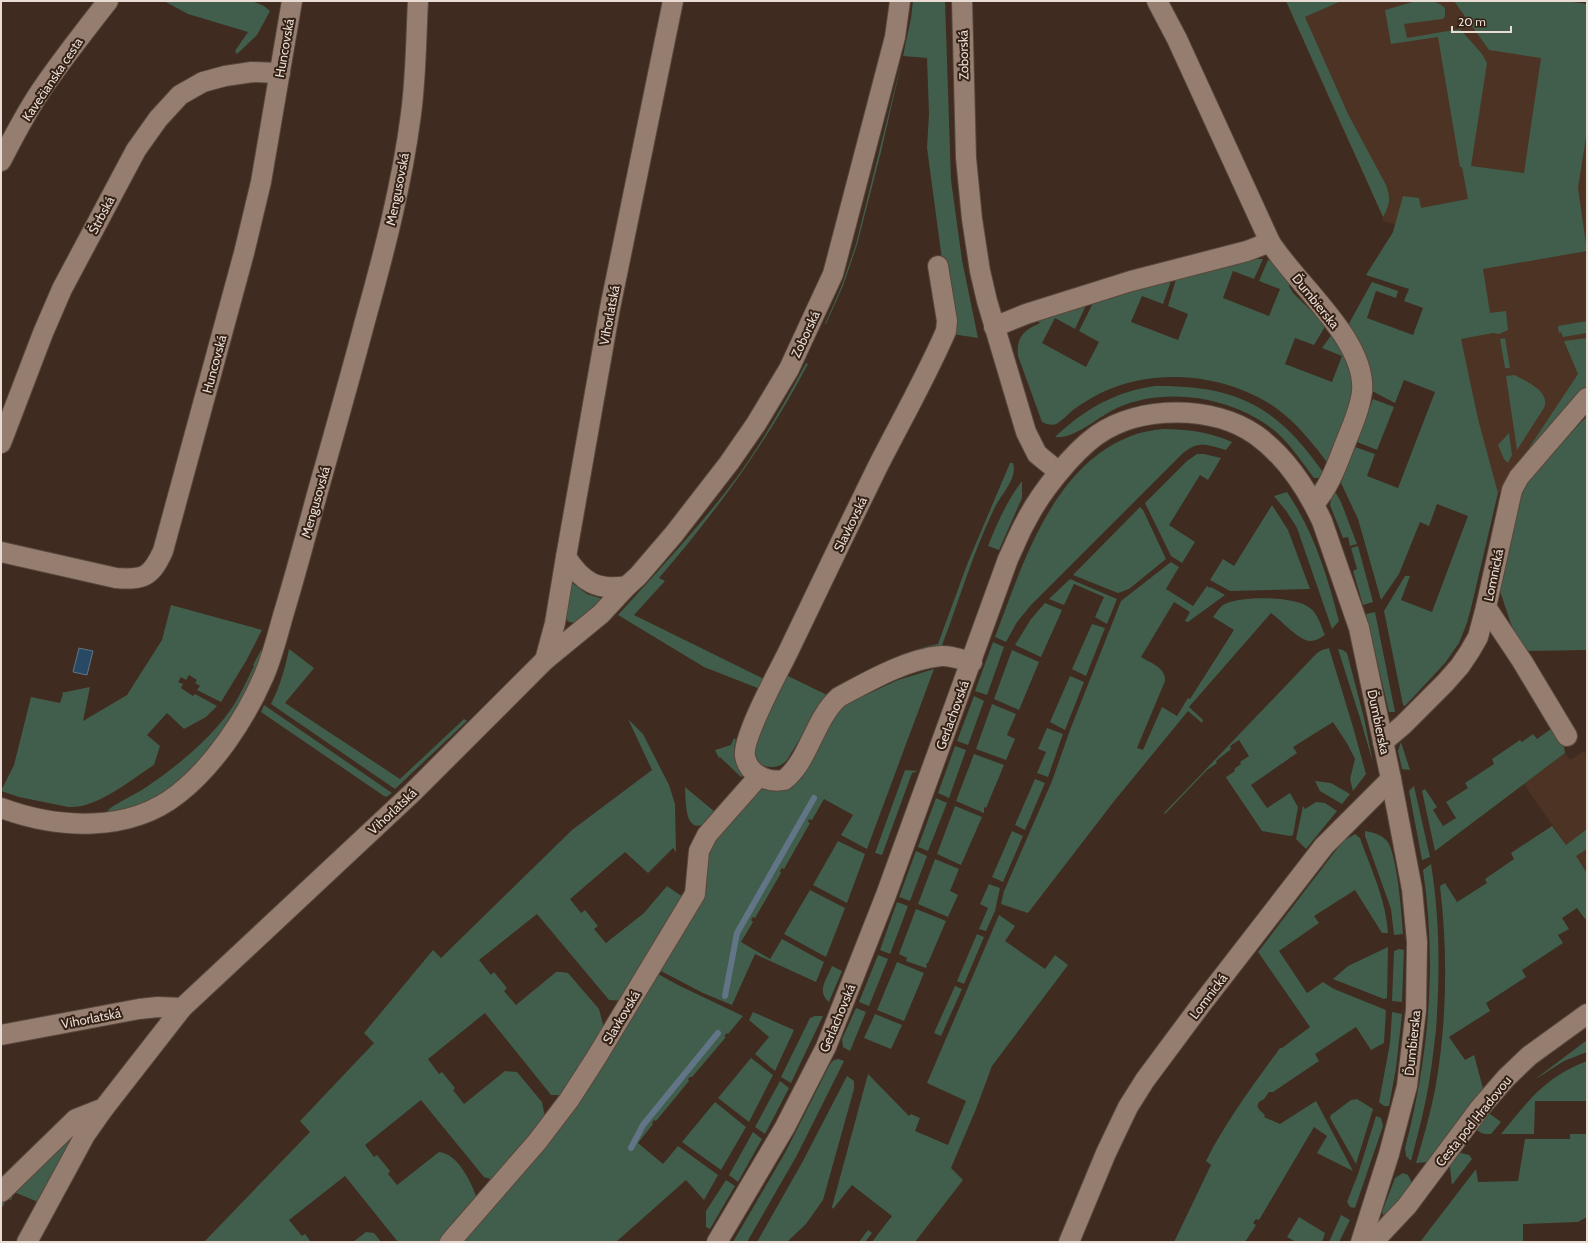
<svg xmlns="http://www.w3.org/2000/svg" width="1588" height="1243" viewBox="0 0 1588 1243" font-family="Cabin,sans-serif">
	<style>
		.built { fill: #4d3323 }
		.green { fill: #405e4b }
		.water { fill: #284964; stroke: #627586 }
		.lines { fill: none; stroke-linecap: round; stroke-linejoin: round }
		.stream { stroke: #627586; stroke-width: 6 }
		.minor-casing { stroke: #58473d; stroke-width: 22 }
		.minor { stroke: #957d6f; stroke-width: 20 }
		.labels { text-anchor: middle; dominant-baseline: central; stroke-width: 4; stroke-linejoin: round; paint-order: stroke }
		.street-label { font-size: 13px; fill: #e9dcd4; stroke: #342115 }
	</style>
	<rect width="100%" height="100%" fill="#3f2b1f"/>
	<g class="built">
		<polygon points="1286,1 1566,1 1587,4 1587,398 1512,490 1498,493 1446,349 1393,232 1395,224 1382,221 1383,217 1370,186 1338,119"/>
		<polygon points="1584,751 1587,756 1587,873 1576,856 1570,851 1524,784 1565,753 1570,760"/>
	</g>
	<g class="green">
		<polygon points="164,1 252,1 264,6 270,11 257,35 237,54 235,51 248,32 188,14"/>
		<polygon points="913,1 945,1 951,180 962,260 978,338 952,334 927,148 929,114 927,58 903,56 881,152 857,245 843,286 826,324 825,324 842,285 856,244 903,56 911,18"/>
		<path d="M1286,1H1339V2L1305,17L1348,114L1386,185C1391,199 1390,204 1383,217Z"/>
		<path d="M1416,1C1427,1 1438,0 1445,8V17L1442,19L1404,24L1407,38L1460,29L1482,54L1487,63L1471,166L1524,173L1541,58L1489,50L1454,1H1566L1587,4V131L1578,188L1587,251L1483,269L1490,313L1506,311L1508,330L1499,334L1493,333L1461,339L1478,419L1498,493L1472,604L1467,623L1459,643L1445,663L1405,706L1403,705L1384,611L1405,576H1410L1401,600L1432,612L1468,516L1437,504L1429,526L1420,522L1399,574L1381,600L1358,519L1341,483L1355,447L1375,454L1367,476L1398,488L1435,392L1404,380L1395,403L1372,391L1370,374L1347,327L1372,282L1398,291L1396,298L1376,291L1367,318L1413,335L1423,308L1404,301L1409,289L1366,275L1393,232L1403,196L1419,198L1421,208L1468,199L1462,167H1460L1438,37L1391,44L1385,10Z"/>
		<path d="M1247,259H1263L1254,279L1233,271L1223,298L1269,316L1280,289L1259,281L1268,260L1273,262L1289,276V286L1293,293L1326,325L1314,345L1295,338L1285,364L1332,382L1342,356L1322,348L1332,334L1350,362L1355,394L1330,466C1314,445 1298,424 1276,408C1231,376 1162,367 1110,389C1097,394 1084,402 1073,410C1068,414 1062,421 1056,424C1052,426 1046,424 1042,422L1018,356C1016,337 1024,330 1040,323L1034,319L1088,301L1075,329L1055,318L1042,343L1086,367L1099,342L1079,331L1095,299L1172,278L1163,304L1142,296L1131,322L1178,340L1188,314L1168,306L1177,276Z"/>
		<polygon points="1587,321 1587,333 1563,337 1561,332 1559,333 1558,326"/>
		<polygon points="1505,338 1510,368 1505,368 1500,339"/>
		<polygon points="1587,338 1587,388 1524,458 1523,457 1578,374 1564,341"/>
		<path d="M806,363L808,364C767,442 716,512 659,578L665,581L634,615L764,679L760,689L704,667L618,615C659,570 700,526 737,477C763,441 785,402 806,363Z"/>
		<path d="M1515,375C1526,382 1551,391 1544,408L1517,450L1506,376Z"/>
		<path d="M1155,386C1238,385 1278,407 1325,475L1322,478H1314C1302,462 1290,444 1275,431C1233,397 1166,386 1117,408C1097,417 1076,439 1055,437C1085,409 1114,392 1155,386Z"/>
		<polygon points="1373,399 1394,407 1377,450 1357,442"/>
		<polygon points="1587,416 1587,650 1520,651 1499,588 1518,502 1527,480"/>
		<path d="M1163,429C1188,429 1209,432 1232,442L1226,450C1208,445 1199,440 1183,453L1031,605L1017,622L1006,642L995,637C1022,566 1052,466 1131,436C1141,432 1152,430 1163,429Z"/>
		<polygon points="1509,433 1512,455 1508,463 1504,459 1498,445"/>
		<polygon points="1197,454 1204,454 1221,458 1208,480 1200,475 1169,525 1195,542 1182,563 1171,556 1145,503 1187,461"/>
		<path d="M1010,463H1013C1018,478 1002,493 995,507C973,552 959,601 941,648L853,681L854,677C881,663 908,650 938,644L968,562Z"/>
		<path d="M1022,481V498L999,550L988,546C997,523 1007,501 1022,481Z"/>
		<polygon points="1333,488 1341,502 1357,544 1350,546 1348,537 1343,538 1330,505"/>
		<path d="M1287,492C1314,532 1327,575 1339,621L1332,629L1297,528L1287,512L1274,496Z"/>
		<polygon points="1272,505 1288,530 1310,589 1230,591 1210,580 1223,559 1234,566"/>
		<polygon points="1140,507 1143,510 1166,559 1129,589 1118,593 1073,575"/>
		<polygon points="1358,546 1373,602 1363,605 1353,571 1357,569 1351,548"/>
		<path d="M1171,562L1179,567L1166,589L1193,606L1207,586L1210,588L1211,587L1225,595L1188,622L1185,621L1190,612L1174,602L1141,657C1150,663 1166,667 1165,681L1137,748L1143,750L1162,707L1177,716L1188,698L1190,699L1234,630L1213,617C1216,613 1219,608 1223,605C1239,595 1295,596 1310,608C1318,614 1321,626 1325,635C1320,638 1316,641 1310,641C1299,641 1281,620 1271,613L1189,707L1203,720L1202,723L1188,711L1115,800L1028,913L1001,904L1004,891L1052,781L1070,730L1121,601Z"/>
		<polygon points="1070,579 1117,599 1107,624 1095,617 1104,597 1074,584 1064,605 1049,599"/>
		<polygon points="571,582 587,594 603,599 577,623 569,622 565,618"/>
		<polygon points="1045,603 1062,610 1041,657 1015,645 1031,619"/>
		<path d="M171,605L262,630L246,661L221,702L197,690L200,686L195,683L197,680L189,675L186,680L181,677L178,682L183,684L181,688L193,696L195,694L217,706L206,717L184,729L167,713L147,735L160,746L154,765C130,780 97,809 68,807L19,797L1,791L14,765L31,697L60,703L63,694L61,693L90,687L83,721L127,695L162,640Z"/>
		<polygon points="1375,612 1395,712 1389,712 1366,614"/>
		<polygon points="1092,624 1105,628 1086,676 1072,669"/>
		<polygon points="993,642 1004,647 987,695 975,691"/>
		<polygon points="1329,648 1353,727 1366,774 1353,791 1350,779 1355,759 1348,745 1333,722 1293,747 1297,753 1251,785 1267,808 1290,793 1298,807 1293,835 1290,836 1262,831 1227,779 1226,777 1235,771 1234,769 1241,764 1240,762 1249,756 1239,740 1230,746 1231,749 1216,761 1217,763 1207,770 1165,814 1164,813 1317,653 1322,650"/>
		<path d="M289,649L314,668L285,703L400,779L464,719L467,721L395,789L271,704C280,686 285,669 289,649Z"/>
		<polygon points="1338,649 1343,650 1347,653 1364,718 1373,763 1360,718"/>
		<path d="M261,650L264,651L255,675L235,712L209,751L198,764L157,800L109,814L108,810C119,801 133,796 145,788C176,767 207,742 229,712C239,698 246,682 254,666L253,665Z"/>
		<polygon points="1012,650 1039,662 1019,710 994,699"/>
		<polygon points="934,669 867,849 841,835 853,815 824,799 812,820 809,819 808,822 810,823 784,869 782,868 780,871 781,873 755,918 753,917 751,920 753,922 741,942 770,959 782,939 824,962 816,982 755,954 732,1005 703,993 659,970 706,893 708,858 719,833 746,801 764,788 822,739 837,714 846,704 898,680"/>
		<path d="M786,675L827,695L824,699L787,760C781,766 775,769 765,766C761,765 757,760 755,755C752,741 779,690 786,675Z"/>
		<polygon points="1070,676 1084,682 1065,730 1050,722"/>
		<polygon points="974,696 984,701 968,745 957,741"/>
		<polygon points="992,704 1016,714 1007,735 1015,739 1006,760 976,749"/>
		<polygon points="264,705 392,793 386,797 384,796 261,712"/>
		<path d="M628,719L643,734L669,785L675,804L676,852L673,848L648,873L625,852L570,899L581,913L585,910L598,926L594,929L606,943L644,913L667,886L683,897L625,1001L609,1000L537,914L479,960L491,975L494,972L507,988L504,991L516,1005L556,972H562L568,973L599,1009L605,1032L566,1095H551L485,1013L428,1059L439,1074L442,1072L455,1088L453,1090L464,1104L505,1071L517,1072L542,1102L546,1122L496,1181L484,1177L421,1100L365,1145L374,1157L377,1155L390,1171L388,1174L397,1185L439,1152C459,1154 472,1184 478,1201L442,1242H398L345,1176L289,1220L302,1236L305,1234L311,1242H204L310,1132L300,1121L374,1043L364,1033L433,950L441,958L572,830L652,770Z"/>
		<polygon points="1555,726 1563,740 1565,753 1435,851 1422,791 1425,789 1437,807 1433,810 1443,826 1456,818 1446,802 1468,788 1465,783 1494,764 1492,759 1520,740 1522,742 1533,734 1537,739"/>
		<polygon points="1047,728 1063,734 1048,777 1037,773 1046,752 1038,749"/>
		<path d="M734,738L736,740C732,753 736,764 743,776L741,777L720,757L719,758L715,750L731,745Z"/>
		<polygon points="1401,742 1410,770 1402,769 1398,751"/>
		<polygon points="955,746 966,750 949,798 938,793"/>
		<polygon points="974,754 1004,765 986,808 984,807 984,813 956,801"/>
		<polygon points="905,770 918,771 912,773 882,855 875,853"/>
		<polygon points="1035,779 1045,783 1025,830 1015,825"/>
		<polygon points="1315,781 1331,783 1350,794 1342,804 1320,791"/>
		<polygon points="1414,786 1430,857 1422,860 1409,791"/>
		<path d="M685,787L715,812L702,825C684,831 686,799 685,787Z"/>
		<polygon points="936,798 947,803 928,851 918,847"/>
		<polygon points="1316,802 1325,803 1337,811 1306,849 1296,839 1303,806 1305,809"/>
		<polygon points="955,806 982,817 961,865 937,854"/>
		<path d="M1552,826L1566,845L1587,829V849L1576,856L1587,873V918L1585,919L1577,908L1562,918L1569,929L1558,935L1563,943L1522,970L1526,977L1486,1003L1490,1011L1449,1037L1465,1060L1474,1055L1484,1092L1428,1162L1416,1163C1423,1139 1430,1115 1435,1090C1447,1023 1448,953 1440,886L1445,883L1457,902L1487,883L1485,879L1514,859L1511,853Z"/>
		<polygon points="1012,831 1023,836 1003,882 992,877"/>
		<path d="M1365,831C1373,832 1382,835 1387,841C1397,853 1402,916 1403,934L1394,935L1391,909L1365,836Z"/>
		<path d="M1355,834L1360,838C1371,869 1386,900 1388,933H1382L1355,890L1314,916L1319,923L1279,951L1307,993L1323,982L1334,989L1386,1010L1384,1043L1371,1050L1356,1027L1315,1054L1319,1061L1273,1092H1269L1264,1099L1259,1102C1255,1108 1261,1111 1265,1115L1264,1117L1280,1124L1316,1101L1353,1171L1317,1153L1327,1136L1314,1127L1259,1220L1256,1219L1253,1223L1256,1225L1245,1242H1174L1211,1165L1206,1161C1226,1121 1254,1084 1280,1048H1282L1310,1027L1258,952L1343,841Z"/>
		<polygon points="838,841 865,854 847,903 813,885"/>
		<polygon points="916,851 927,856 910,901 899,897"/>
		<polygon points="935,859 959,869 950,891 958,895 948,917 918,904"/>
		<path d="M1431,864C1440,919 1440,974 1436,1030C1433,1053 1431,1076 1426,1099C1422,1120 1416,1140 1411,1161L1406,1156L1405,1148C1429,1057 1437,964 1423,870Z"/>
		<polygon points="989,884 1000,888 995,911 986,931 979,929 988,908 980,904"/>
		<polygon points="810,890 845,908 826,957 784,934"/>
		<polygon points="897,902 908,906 890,954 880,950"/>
		<polygon points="916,909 946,921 928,963 927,963 926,965 927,966 926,968 906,961 907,958 899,954"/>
		<polygon points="999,915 1015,926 1005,941 1045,969 1055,955 1068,965 992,1066 976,1109 951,1168 963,1180 915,1242 872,1242 892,1216 852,1185 833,1209 832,1207 868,1074 909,1116 911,1114 920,1118 915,1131 948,1145 966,1101 927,1083"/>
		<polygon points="977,934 984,937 964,984 957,981"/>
		<polygon points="1388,947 1387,998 1384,999 1333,979 1348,966"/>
		<polygon points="1399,949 1404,950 1402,1002 1392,1001 1394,951"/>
		<polygon points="878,955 888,959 869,1006 859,1002"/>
		<polygon points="897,962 924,973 904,1021 877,1010"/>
		<path d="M832,966L842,971L829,1002C816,991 827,979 832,966Z"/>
		<polygon points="656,973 680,986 743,1016 728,1034 727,1033 724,1036 726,1037 692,1077 690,1077 688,1079 689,1081 656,1121 654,1120 652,1123 653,1124 638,1143 663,1164 678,1146 718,1175 704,1200 686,1180 616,1242 460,1242"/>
		<polygon points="955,986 962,989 941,1036 934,1033"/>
		<polygon points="856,1008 866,1012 850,1051 843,1047 842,1039"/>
		<polygon points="753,1012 794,1030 775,1071 755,1054 769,1037 749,1020"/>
		<polygon points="1392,1012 1402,1014 1396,1068 1389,1106 1384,1106 1379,1102 1390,1043"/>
		<polygon points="875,1014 902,1025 891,1049 864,1038"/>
		<polygon points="815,1016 823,1016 791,1083 781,1077 810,1018"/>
		<polygon points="1587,1040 1587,1052 1564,1061 1534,1080"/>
		<polygon points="751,1058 773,1075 749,1122 718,1098"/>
		<polygon points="839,1059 844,1061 796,1157 747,1242 733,1242 786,1151 830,1064 834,1060"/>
		<path d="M1587,1061V1101H1535L1534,1134H1501C1528,1101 1545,1077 1587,1061Z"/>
		<polygon points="847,1076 854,1081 854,1089 823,1200 806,1224 787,1242 757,1242 803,1161"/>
		<polygon points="780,1081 789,1088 765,1134 755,1127"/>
		<polygon points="1357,1099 1373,1109 1356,1164 1330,1118 1331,1115 1351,1100"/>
		<polygon points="715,1102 746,1127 721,1170 682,1142"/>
		<path d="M1486,1111L1501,1122L1491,1134C1484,1134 1479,1134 1475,1127Z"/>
		<polygon points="1376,1116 1381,1118 1383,1126 1355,1208 1350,1207 1347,1202 1358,1174"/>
		<polygon points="78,1127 38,1202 14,1192 11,1200 6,1198 3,1207 1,1206 1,1200"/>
		<polygon points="753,1132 762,1139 738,1182 729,1175"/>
		<polygon points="1570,1134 1587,1134 1587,1217 1578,1222 1523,1224 1523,1242 1420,1242 1476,1169 1478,1182 1518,1181 1525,1139 1570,1139"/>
		<polygon points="1457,1152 1469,1155 1472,1159 1452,1185 1449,1160"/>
		<polygon points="1403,1173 1408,1175 1412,1183 1410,1188 1384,1217 1382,1212 1395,1178"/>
		<polygon points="726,1180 735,1186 710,1229 706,1227 706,1211"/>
		<polygon points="1341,1215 1350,1220 1339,1242 1329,1242"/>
		<polygon points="1299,1217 1325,1233 1322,1242 1296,1242 1287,1237"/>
		<polygon points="868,1230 872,1233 865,1242 859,1242"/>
		<polygon points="366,1232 374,1233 381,1242 353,1242"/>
	</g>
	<polygon class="water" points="79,648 93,651 87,675 73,672"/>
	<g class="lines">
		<g class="stream">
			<polyline points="725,996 737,933 814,798"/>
			<polyline points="631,1148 643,1125 718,1033"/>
		</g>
		<g class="minor-casing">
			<g id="minor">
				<polyline points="962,1 966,158 972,219 980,271 987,301 1026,432 1037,454 1059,472"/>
				<path d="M1157,1L1177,39L1270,242C1296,284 1367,340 1362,392C1360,409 1353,424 1347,439C1338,461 1331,485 1314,504"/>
				<path d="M1,161C14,136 27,110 44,86C64,57 86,29 108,1"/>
				<path d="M938,266L947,321L946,331C926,377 901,421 878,466C848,527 818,589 789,650C779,671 742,737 745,756C748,774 767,783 784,780C809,761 814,719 839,697C869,681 907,659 941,656C950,655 963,660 972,662"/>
				<polyline points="994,327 1026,314 1131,281 1247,251 1270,242"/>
				<polyline points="1,443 43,333 62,289 136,150 158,119 180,95 203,82 225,76 252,72 280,73"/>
				<path d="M1,552L116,578C144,580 151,577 163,551L244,253L261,182L292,1"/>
				<path d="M627,586C597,591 582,582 566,557L610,308L673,1"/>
				<polyline points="1486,607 1522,661 1567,736"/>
				<polyline points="545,660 555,623 566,557"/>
				<polyline points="1383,742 1403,725 1445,683 1460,666 1470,651 1478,637 1486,607 1512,490 1519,477 1587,398"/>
				<path d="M1,808C58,829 129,833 178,794C214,766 245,719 263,678C273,656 278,632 285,609C298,566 309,523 321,480C336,427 351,374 365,321C384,253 402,184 411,114C416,77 416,39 418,1"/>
				<polyline points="1,1035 139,1009 158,1007 182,1008"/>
				<polyline points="1,1192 76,1119 104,1108 182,1008 412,793 545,660 601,614 627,586 638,576 674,534 729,463 756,424 789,369 833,274 895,37 900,1"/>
				<polyline points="27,1242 85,1135 104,1108"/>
				<polyline points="450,1242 537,1142 569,1100 596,1058 695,894 699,851 707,835 759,776"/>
				<path d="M717,1242L785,1127L826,1047L886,895L1008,559C1014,547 1019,533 1026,521C1040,493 1072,453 1097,435C1140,405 1213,405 1256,435C1285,456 1307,489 1322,521L1359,628L1391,779L1412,889L1417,942L1416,1010L1407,1086L1389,1154L1361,1242"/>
				<polyline points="1069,1242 1106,1153 1128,1107 1145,1080 1200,1006 1324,846 1391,779"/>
				<polyline points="1373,1242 1407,1206 1480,1108 1506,1078 1529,1056 1587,1014"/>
			</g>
		</g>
		<use href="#minor" class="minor"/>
	</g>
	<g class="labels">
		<g class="street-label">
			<text transform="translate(284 48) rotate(-80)">Huncovská</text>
			<text transform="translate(963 55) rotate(-91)">Zoborská</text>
			<text transform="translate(52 79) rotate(-56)">Kavečianska cesta</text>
			<text transform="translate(397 189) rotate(-79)">Mengusovská</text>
			<text transform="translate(101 215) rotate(-62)">Štrbská</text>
			<text transform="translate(1316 301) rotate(51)">Ďumbierska</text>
			<text transform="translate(609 315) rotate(-79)">Vihorlatská</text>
			<text transform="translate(805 334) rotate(-65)">Zoborská</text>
			<text transform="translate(214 364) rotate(-75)">Huncovská</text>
			<text transform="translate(315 502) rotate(-74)">Mengusovská</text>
			<text transform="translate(850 524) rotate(-64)">Slavkovská</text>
			<text transform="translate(1493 575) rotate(-78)">Lomnická</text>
			<text transform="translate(952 715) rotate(-70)">Gerlachovská</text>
			<text transform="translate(1379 722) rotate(78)">Ďumbierska</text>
			<text transform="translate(392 811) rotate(-43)">Vihorlatská</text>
			<text transform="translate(1208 996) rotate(-53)">Lomnická</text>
			<text transform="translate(621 1017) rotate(-59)">Slavkovská</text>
			<text transform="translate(91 1018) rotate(-11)">Vihorlatská</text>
			<text transform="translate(837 1018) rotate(-67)">Gerlachovská</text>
			<text transform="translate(1412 1043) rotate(-84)">Ďumbierska</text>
			<text transform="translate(1473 1121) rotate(-51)">Cesta pod Hradovou</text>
		</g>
	</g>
	<rect width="1588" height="1243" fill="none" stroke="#e9dcd4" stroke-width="4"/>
	<path d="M1452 26v6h59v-6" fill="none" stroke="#e9dcd4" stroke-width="2"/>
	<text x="1458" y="26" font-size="12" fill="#e9dcd4" stroke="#342115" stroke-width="3" paint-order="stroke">20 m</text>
</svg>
